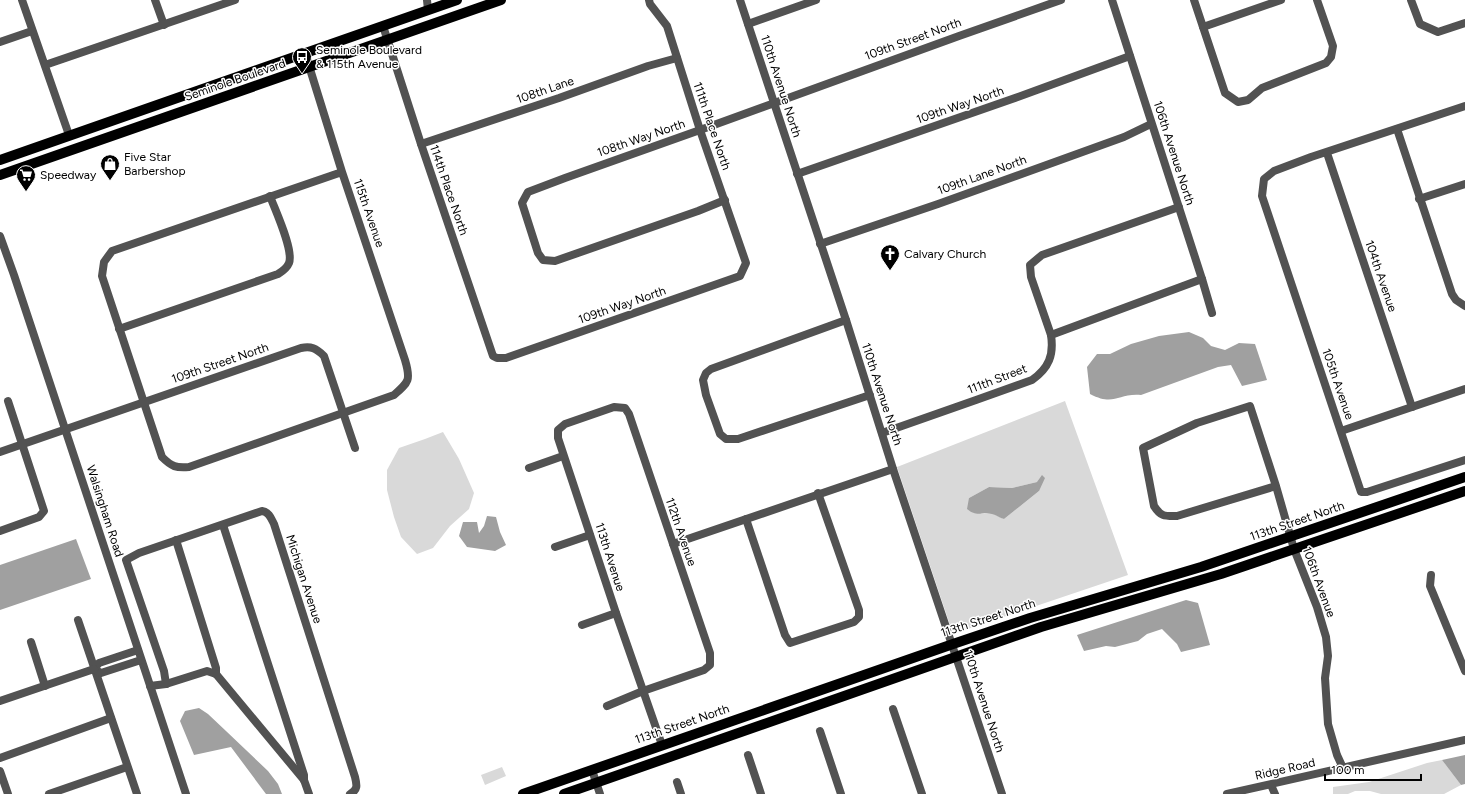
<svg xmlns="http://www.w3.org/2000/svg" width="1465" height="794" viewBox="0 0 1465 794" font-family="Figtree,sans-serif">
	<style>
		.green { fill: #d9d9d9; fill-rule: evenodd }
		.water { fill: #a0a0a0 }
		.lines { fill: none; stroke-linecap: round; stroke-linejoin: round }
		.minor { stroke: #525252; stroke-width: 8 }
		.major { stroke: #000; stroke-width: 10 }
		.labels { text-anchor: middle; dominant-baseline: central; stroke-width: 3; stroke-linejoin: round; paint-order: stroke }
		.street-label { font-size: 12px; fill: #000; stroke: #fff }
		.poi-label { font-size: 12px; fill: #000; stroke: #fff; text-anchor: start }
	</style>
	<rect width="100%" height="100%" fill="#fff"/>
	<g class="green">
		<path d="M1065,401L1128,575L953,634L897,467ZM1037,482L1039,491L1004,519L991,513L981,514L969,498L989,487L1012,488Z"/>
		<polygon points="443,432 459,459 474,493 469,509 450,526 433,548 417,554 401,537 394,517 387,490 387,470 399,448 425,439"/>
		<polygon points="1442,760 1461,785 1444,794 1381,794 1370,791 1355,791 1348,794 1333,794 1333,787 1369,782 1427,763"/>
		<polygon points="502,767 506,776 485,785 481,775"/>
	</g>
	<g class="water">
		<path d="M1189,332L1203,338L1211,346L1225,350L1239,343L1255,344L1267,380L1242,386L1231,365L1218,367L1141,395C1117,393 1115,407 1090,394L1087,367L1097,354H1110L1131,344L1159,336Z"/>
		<path d="M1042,475L1045,478L1039,491L1004,519C1000,518 996,515 992,514C982,511 978,518 967,509L969,498L989,487L1012,488L1037,482Z"/>
		<polygon points="487,516 496,517 500,532 506,545 495,551 467,547 459,536 463,522 477,522 479,533 484,526"/>
		<polygon points="76,539 91,579 0,610 0,565"/>
		<polygon points="1186,600 1198,603 1210,645 1181,652 1177,644 1162,629 1147,634 1138,641 1115,647 1106,646 1084,651 1077,635"/>
		<polygon points="199,708 208,714 226,731 268,771 278,784 282,794 266,794 231,747 194,755 180,721 185,711"/>
		<polygon points="1465,755 1465,784 1461,785 1442,760"/>
	</g>
	<g class="lines">
		<g class="minor">
			<polyline points="22,0 69,135"/>
			<polyline points="155,0 164,25"/>
			<polyline points="427,0 428,10"/>
			<polyline points="740,0 846,320 893,469 1002,794"/>
			<polyline points="1112,0 1202,279 1212,313"/>
			<polyline points="1194,0 1225,93 1238,102 1248,100 1262,88 1326,63 1331,57 1333,46 1317,0"/>
			<polyline points="1411,0 1420,24 1438,32 1465,23"/>
			<polyline points="748,24 816,0"/>
			<polyline points="383,26 421,144 493,356 497,358 506,358 740,276 746,263 700,130 667,26 650,4 649,0"/>
			<polyline points="1203,27 1281,0"/>
			<polyline points="0,42 32,31"/>
			<path d="M305,53L342,172L405,360C411,380 409,382 394,395L189,467C176,468 172,467 162,457L102,276L104,262L112,251L342,172"/>
			<polyline points="45,65 235,0"/>
			<polyline points="1465,106 1311,157 1274,171 1264,179 1262,196 1361,492 1367,492 1465,460"/>
			<polyline points="1397,129 1452,294 1456,300 1465,306"/>
			<polyline points="421,144 559,98 648,66 677,58"/>
			<polyline points="1327,153 1412,407"/>
			<polyline points="797,174 1015,98 1130,56"/>
			<polyline points="1419,199 1465,184"/>
			<polyline points="725,200 698,211 555,261 543,260 538,253 522,203 528,192 565,178 700,130 959,36 1061,0"/>
			<polyline points="0,236 14,275 186,794"/>
			<polyline points="820,244 938,204 1124,137 1151,124"/>
			<polyline points="846,320 711,369 706,373 703,380 706,395 720,434 726,439 738,439 870,395"/>
			<path d="M119,329L278,274C283,271 287,268 289,263C294,250 275,210 270,196"/>
			<polyline points="1051,335 1202,279"/>
			<polyline points="1341,431 1465,389"/>
			<path d="M882,433L976,400L1032,380C1049,368 1054,355 1051,335L1031,277L1030,265L1042,255L1179,207"/>
			<path d="M0,452L301,348C311,346 316,348 324,356L355,448"/>
			<polyline points="529,468 563,456"/>
			<path d="M1276,486L1177,516C1165,516 1161,517 1154,506L1143,448L1197,423L1250,406L1276,486L1294,549L1317,607L1326,637L1328,656L1325,678L1328,724L1337,755L1343,768"/>
			<polyline points="746,519 785,635 790,643 854,622 859,617 859,610 818,493"/>
			<polyline points="223,525 304,775 304,780"/>
			<polyline points="0,531 39,517 44,511 8,401"/>
			<polyline points="176,540 216,668 216,674"/>
			<polyline points="673,544 893,469"/>
			<polyline points="555,547 590,535"/>
			<polyline points="1431,575 1430,586 1465,671"/>
			<polyline points="78,620 137,794"/>
			<polyline points="582,625 616,613"/>
			<polyline points="31,642 45,686"/>
			<polyline points="94,669 101,673 141,660"/>
			<polyline points="94,669 99,663 138,650"/>
			<path d="M166,684L164,671L126,560L139,553L262,511C269,512 271,518 274,524L355,777C357,785 358,790 350,794"/>
			<polyline points="150,686 166,684 207,671 216,674 304,780 309,794"/>
			<polyline points="0,701 94,669"/>
			<polyline points="607,706 643,691 704,670 710,665 710,653 629,414 625,408 614,407 565,424 558,430 558,438 616,613 662,745"/>
			<polyline points="893,709 922,794"/>
			<polyline points="820,731 841,794"/>
			<polyline points="748,755 761,794"/>
			<polyline points="0,758 111,718"/>
			<polyline points="592,770 600,794"/>
			<polyline points="0,771 8,794"/>
			<polyline points="677,782 681,794"/>
			<polyline points="1271,785 1275,794"/>
			<polyline points="49,794 127,767"/>
			<polyline points="1227,794 1465,740"/>
		</g>
		<g class="major">
			<polyline points="0,160 457,0"/>
			<polyline points="0,175 501,0"/>
			<polyline points="523,794 953,644 1030,618 1201,567 1465,477"/>
			<polyline points="564,794 1041,627 1221,574 1465,491"/>
		</g>
	</g>
	<defs>
		<g id="bus-pin" transform="scale(1)"><path d="M0 17L-7.5 6A9.5 9.5 0 1 1 7.5 6Z" fill="#000" stroke="#fff"/><path d="M-5-6H5V4H4V6H2V4H-2V6H-4V4H-5ZM-3.5-4V0h7V-4ZM-3.5 1.2v1.5H-2V1.2ZM2 1.2v1.5H3.5V1.2Z" fill="#fff"/></g>
		<g id="shop-pin" transform="scale(1)"><path d="M0 17L-7.5 6A9.5 9.5 0 1 1 7.5 6Z" fill="#000" stroke="#fff"/><path d="M-5-2.5h2.3a2.7 3.5 0 0 1 5.4 0H5L5.5 6h-11ZM-1.5-2.5h3a1.5 2.3 0 0 0-3 0Z" fill="#fff"/></g>
		<g id="supermarket-pin" transform="scale(1)"><path d="M0 17L-7.5 6A9.5 9.5 0 1 1 7.5 6Z" fill="#000" stroke="#fff"/><path d="M-6-5.5h2.5l.6 2H6L4.5 2H-2.5L-4.4-4H-6ZM-1.5 3.2a1.3 1.3 0 1 0 .1 0ZM3 3.2a1.3 1.3 0 1 0 .1 0Z" fill="#fff"/></g>
		<g id="church-pin" transform="scale(1)"><path d="M0 17L-7.5 6A9.5 9.5 0 1 1 7.5 6Z" fill="#000" stroke="#fff"/><path d="M-1.2-6h2.4v3.5h3.3v2.4h-3.3V6h-2.4V-.1h-3.3v-2.4h3.3Z" fill="#fff"/></g>
	</defs>
	<g fill-rule="evenodd">
		<use href="#bus-pin" x="302" y="57"/>
		<use href="#shop-pin" x="110" y="164"/>
		<use href="#supermarket-pin" x="26" y="175"/>
		<use href="#church-pin" x="890" y="254"/>
	</g>
	<g class="labels">
		<g class="street-label">
			<text transform="translate(913 39) rotate(-20)">109th Street North</text>
			<text transform="translate(235 80) rotate(-19)">Seminole Boulevard</text>
			<text transform="translate(781 86) rotate(72)">110th Avenue North</text>
			<text transform="translate(545 90) rotate(-19)">108th Lane</text>
			<text transform="translate(960 105) rotate(-19)">109th Way North</text>
			<text transform="translate(712 126) rotate(71)">111th Place North</text>
			<text transform="translate(641 138) rotate(-19)">108th Way North</text>
			<text transform="translate(1174 153) rotate(72)">106th Avenue North</text>
			<text transform="translate(982 175) rotate(-20)">109th Lane North</text>
			<text transform="translate(449 190) rotate(71)">114th Place North</text>
			<text transform="translate(369 213) rotate(71)">115th Avenue</text>
			<text transform="translate(1381 276) rotate(71)">104th Avenue</text>
			<text transform="translate(622 305) rotate(-19)">109th Way North</text>
			<text transform="translate(220 363) rotate(-19)">109th Street North</text>
			<text transform="translate(997 379) rotate(-21)">111th Street</text>
			<text transform="translate(1338 384) rotate(71)">105th Avenue</text>
			<text transform="translate(882 394) rotate(72)">110th Avenue North</text>
			<text transform="translate(105 511) rotate(72)">Walsingham Road</text>
			<text transform="translate(1297 521) rotate(-19)">113th Street North</text>
			<text transform="translate(681 532) rotate(71)">112th Avenue</text>
			<text transform="translate(610 557) rotate(72)">113th Avenue</text>
			<text transform="translate(304 579) rotate(72)">Michigan Avenue</text>
			<text transform="translate(1319 582) rotate(70)">106th Avenue</text>
			<text transform="translate(988 618) rotate(-18)">113th Street North</text>
			<text transform="translate(984 701) rotate(72)">110th Avenue North</text>
			<text transform="translate(682 724) rotate(-19)">113th Street North</text>
			<text transform="translate(1285 769) rotate(-13)">Ridge Road</text>
		</g>
		<g class="poi-label">
			<text x="316" y="50">Seminole Boulevard<tspan x="316" dy="14">&amp; 115th Avenue</tspan></text>
			<text x="124" y="157">Five Star<tspan x="124" dy="14">Barbershop</tspan></text>
			<text x="40" y="175">Speedway</text>
			<text x="904" y="254">Calvary Church</text>
		</g>
	</g>
	<path d="M1325 774v6h96v-6" fill="none" stroke="#000000" stroke-width="2"/>
	<text x="1331" y="774" font-size="12" fill="#000000" stroke="#ffffff" stroke-width="3" paint-order="stroke">100 m</text>
</svg>
